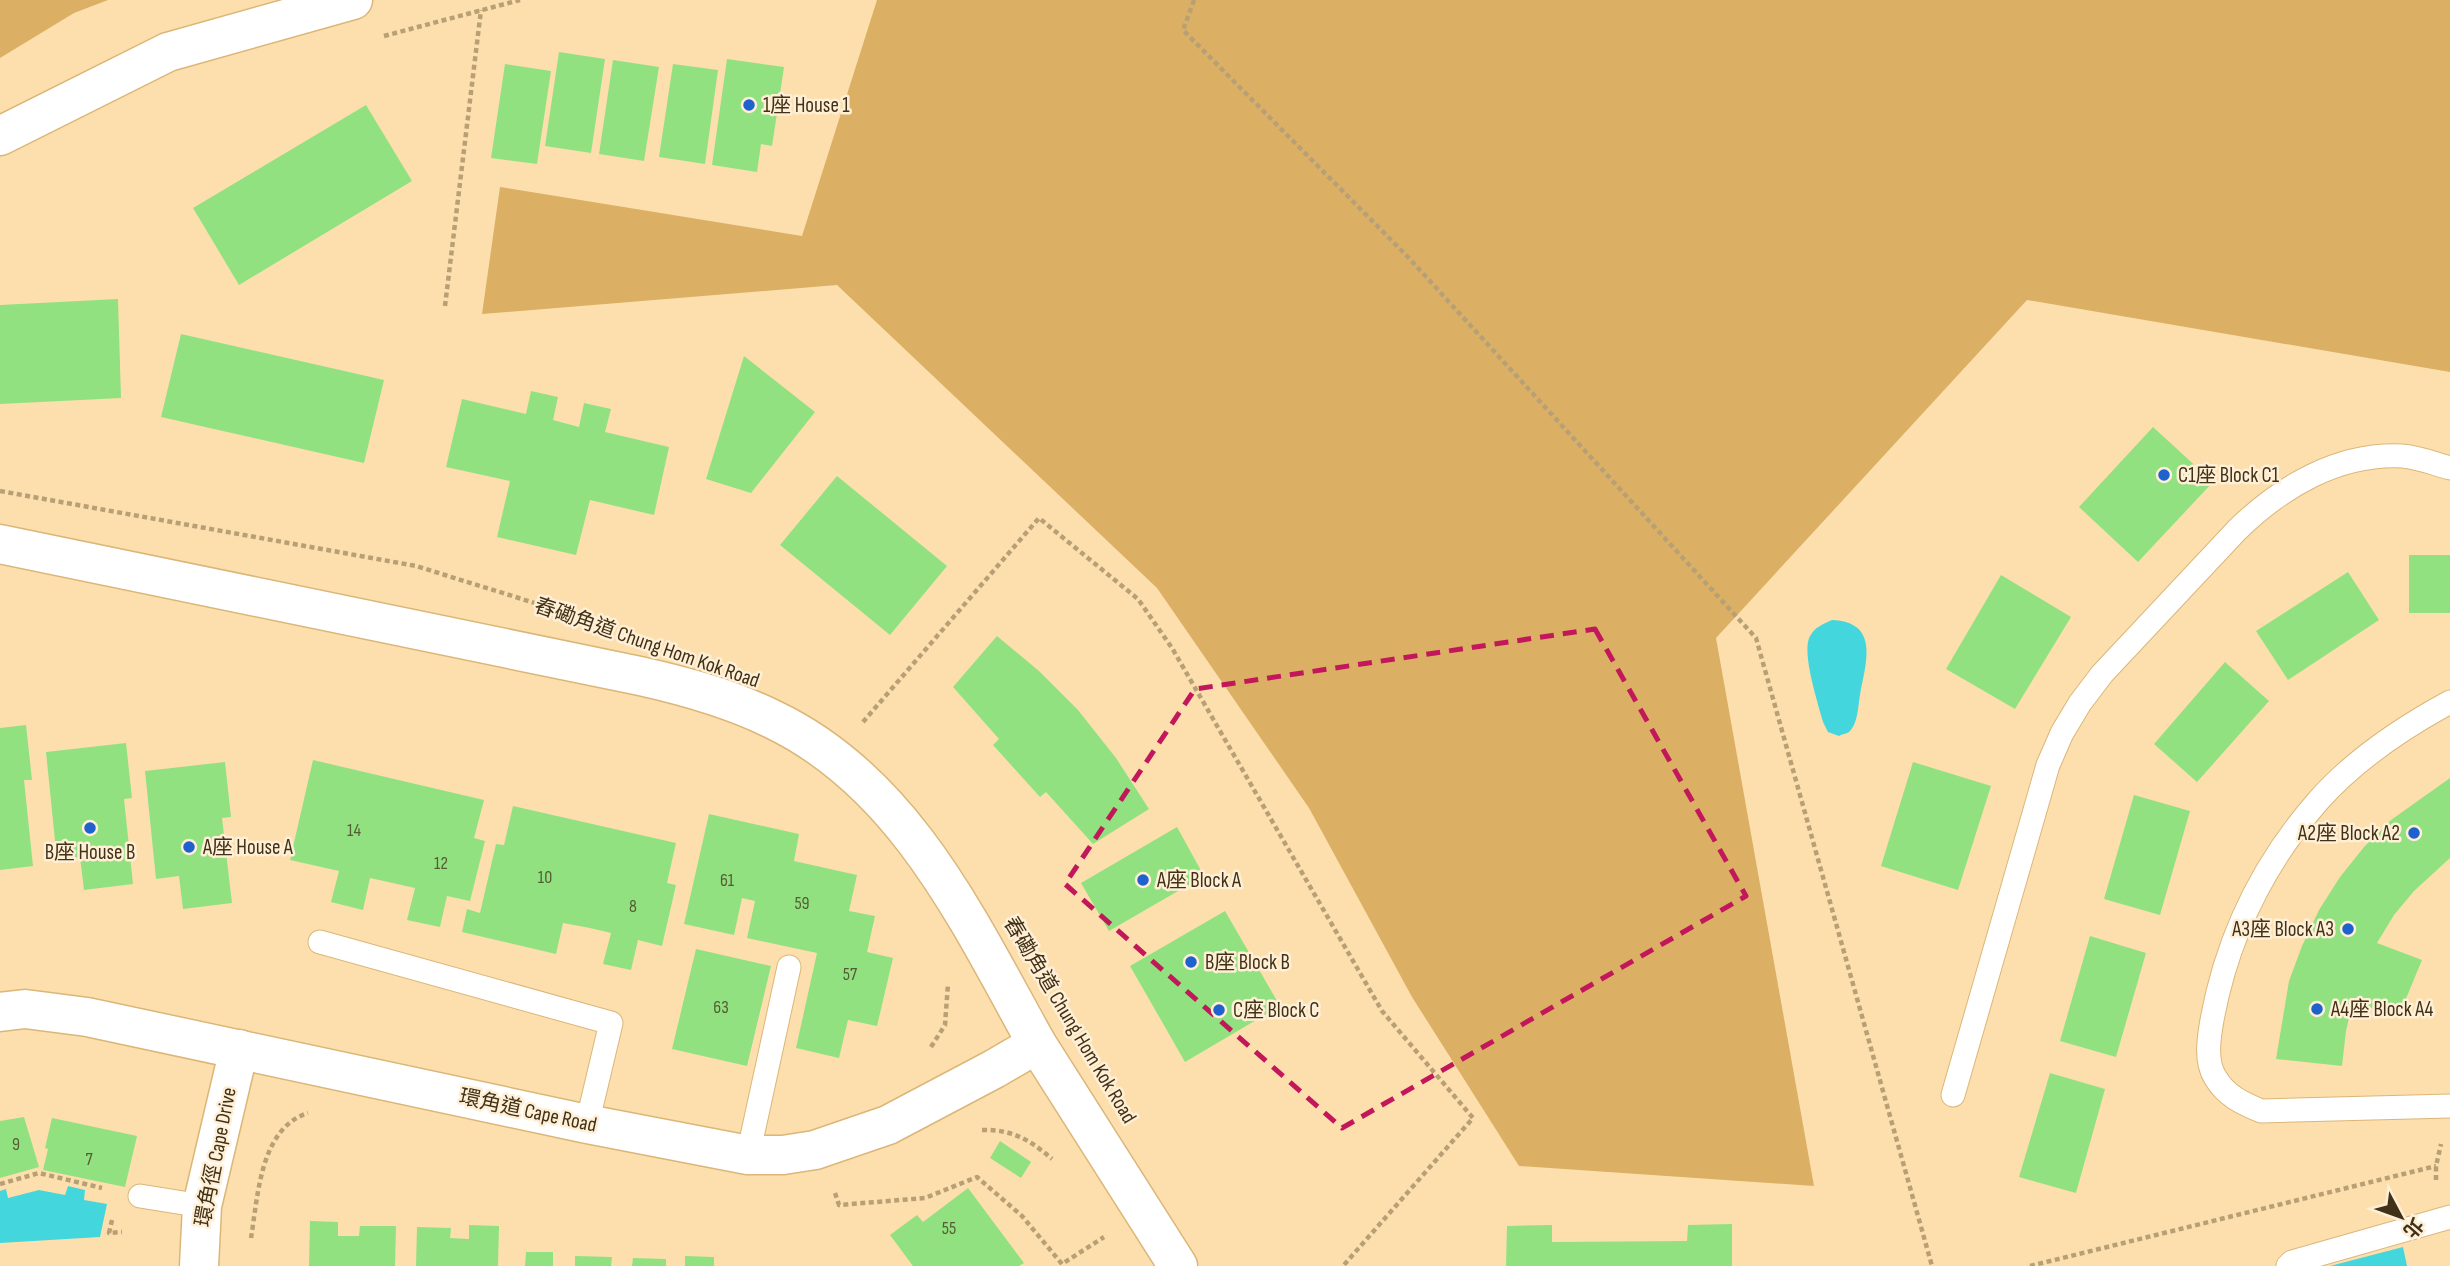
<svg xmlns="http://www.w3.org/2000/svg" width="2450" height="1266" viewBox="0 0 2450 1266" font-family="'Sofia Sans Condensed','Noto Sans TC',sans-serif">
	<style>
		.green { fill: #dbb065 }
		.water { fill: #44d6dd }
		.building { fill: #92e181 }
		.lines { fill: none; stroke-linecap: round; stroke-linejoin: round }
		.service-casing { stroke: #dbb678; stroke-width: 25 }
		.minor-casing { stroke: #dbb678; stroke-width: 41 }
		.tertiary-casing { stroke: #dbb678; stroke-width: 41 }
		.path { stroke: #b8a076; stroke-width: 4.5; stroke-dasharray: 5 3.5; stroke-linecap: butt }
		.service { stroke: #fff; stroke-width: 23 }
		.minor { stroke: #fff; stroke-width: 38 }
		.tertiary { stroke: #fff; stroke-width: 38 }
		.marked { fill: none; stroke: #c2185b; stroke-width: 5; stroke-dasharray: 14 9; stroke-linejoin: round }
		.poi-dot { fill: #1f61cd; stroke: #feefd6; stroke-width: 2.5 }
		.labels { text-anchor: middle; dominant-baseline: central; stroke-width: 5; stroke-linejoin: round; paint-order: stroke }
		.number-label { font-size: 18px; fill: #545d32 }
		.poi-label { font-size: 21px; fill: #403117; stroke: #feefd6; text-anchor: start }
		.street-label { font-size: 21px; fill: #403117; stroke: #feefd6 }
	</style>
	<rect width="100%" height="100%" fill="#fddfad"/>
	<g class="green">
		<polygon points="0,0 108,0 74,13 0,58"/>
		<polygon points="877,0 2450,0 2450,372 2027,300 1716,638 1814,1186 1519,1166 1412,997 1309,808 1157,588 837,285 482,314 500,187 802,236"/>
	</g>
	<g class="water">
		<path d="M1832,620C1880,622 1866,663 1860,695C1858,706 1858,724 1849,732C1846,734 1842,734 1839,736L1828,732L1823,722C1818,703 1801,652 1810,636C1815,627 1823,624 1832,620Z"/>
		<polygon points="68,1186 85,1190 84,1200 107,1204 100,1237 0,1243 0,1191 6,1189 8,1198 39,1190 65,1195"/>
		<polygon points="2403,1247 2407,1266 2330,1266"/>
	</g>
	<g class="building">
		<polygon points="559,52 605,59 591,153 545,146"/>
		<polygon points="727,59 784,67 772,146 761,144 757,172 712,165"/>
		<polygon points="613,60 659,67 644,161 599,154"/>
		<polygon points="505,64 551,71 537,164 491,158"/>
		<polygon points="673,64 718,70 705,164 659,157"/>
		<polygon points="366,105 412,181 239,285 193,208"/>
		<polygon points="118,299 121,398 0,404 0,305"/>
		<polygon points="181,334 384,380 364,463 161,417"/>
		<polygon points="744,356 815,412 751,493 706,479"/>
		<polygon points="531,391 558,397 553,420 579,427 584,403 611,409 605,432 669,447 654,515 590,500 576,555 497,537 510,481 446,467 462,399 526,414"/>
		<polygon points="2153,427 2213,482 2138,562 2079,507"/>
		<polygon points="837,476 947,566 890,635 780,545"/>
		<rect x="2409" y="555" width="41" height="58"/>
		<polygon points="2348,572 2379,620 2288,680 2256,631"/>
		<polygon points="2001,575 2071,617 2015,709 1946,669"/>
		<polygon points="997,636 1039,671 1078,710 1116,758 1149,809 1093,844 1046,792 1040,797 993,745 999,739 953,687"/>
		<polygon points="2225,662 2269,701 2197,782 2154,744"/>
		<polygon points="26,725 32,780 24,780 33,866 0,870 0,728"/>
		<polygon points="126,743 132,798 124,799 133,884 84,890 80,857 57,860 46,752"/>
		<polygon points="313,760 484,800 474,838 485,841 470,901 447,896 440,927 407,920 415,888 370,878 363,910 331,902 339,871 290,860"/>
		<polygon points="225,762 231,817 222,818 232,903 183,909 179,876 156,879 145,771"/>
		<polygon points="1913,762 1991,786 1958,890 1881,866"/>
		<polygon points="2450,778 2450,858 2414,891 2394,915 2377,943 2422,960 2398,1018 2353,1001 2346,1031 2342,1066 2276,1059 2289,981 2302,946 2319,910 2340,877 2364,847 2391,820"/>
		<polygon points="2134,795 2190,811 2160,915 2104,899"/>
		<polygon points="513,806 676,843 667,883 676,885 662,946 638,940 631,970 603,964 611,933 590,928 563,923 556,954 462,932 467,909 480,913 496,844 504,845"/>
		<polygon points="709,814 799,834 794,861 857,875 849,911 875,916 867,952 893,958 877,1026 848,1020 839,1058 796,1048 817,953 747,938 755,901 742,898 734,935 684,924"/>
		<polygon points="1177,827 1204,876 1109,931 1081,883"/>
		<polygon points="1225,911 1280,1006 1185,1062 1130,966"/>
		<polygon points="2090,936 2146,953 2116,1057 2060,1041"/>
		<polygon points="696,949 771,966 747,1066 672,1049"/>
		<polygon points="2050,1073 2105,1089 2076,1193 2019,1177"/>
		<polygon points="24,1117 39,1167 0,1178 0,1121"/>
		<polygon points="52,1118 137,1136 125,1187 43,1170 48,1149 45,1148"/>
		<polygon points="1000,1141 1031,1162 1021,1178 990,1158"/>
		<polygon points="968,1188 1024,1263 1019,1266 913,1266 890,1235 917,1215 923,1222"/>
		<polygon points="310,1221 338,1222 338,1236 359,1236 360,1226 396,1226 395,1266 309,1266"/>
		<polygon points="1732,1224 1732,1266 1506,1266 1507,1226 1552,1225 1552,1242 1687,1241 1688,1225"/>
		<polygon points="469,1225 499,1226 498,1266 416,1266 417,1227 451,1228 450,1238 469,1239"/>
		<polygon points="526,1252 553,1252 553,1266 525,1266"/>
		<polygon points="575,1256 612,1257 611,1266 575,1266"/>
		<polygon points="685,1256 714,1257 714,1266 685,1266"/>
		<polygon points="633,1258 666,1259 666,1266 632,1266"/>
	</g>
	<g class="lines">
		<g class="service-casing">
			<g id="service">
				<path d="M2450,702C2402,728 2355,759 2318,801C2263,864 2227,938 2212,1020C2209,1037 2205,1061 2215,1077C2226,1096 2242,1103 2261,1111L2450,1106"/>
				<polyline points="320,942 611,1023 587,1124"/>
				<path d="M1953,1095L2048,765L2062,733L2080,703L2102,674L2237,530C2281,487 2338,453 2402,456C2418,457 2435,464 2450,468"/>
				<polyline points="748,1155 789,967"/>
				<polyline points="140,1196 202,1206"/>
				<polyline points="2288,1266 2292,1262 2450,1217"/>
			</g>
		</g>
		<g class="minor-casing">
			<g id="minor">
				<polyline points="0,136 168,52 353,0"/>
				<path d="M0,544L640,676C685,686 729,698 772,719C905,782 969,922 1037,1044"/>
				<polyline points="199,1266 202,1206 239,1049"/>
			</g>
		</g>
		<g class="tertiary-casing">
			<polyline id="tertiary" points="0,1012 25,1009 87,1017 587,1124 748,1155 783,1155 815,1150 888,1125 994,1069 1037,1044 1178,1266"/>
		</g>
		<g class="path">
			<polyline points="1194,0 1183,30 1407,256 1756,638 1932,1266"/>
			<polyline points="384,36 520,0"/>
			<polyline points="445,306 481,10"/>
			<polyline points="0,491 416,566 538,604"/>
			<polyline points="863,722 1039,518 1138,599 1172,648 1382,1011 1473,1118 1343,1266"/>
			<polyline points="931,1047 945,1025 948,984"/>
			<path d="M982,1130C1012,1129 1030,1140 1052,1159"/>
			<polyline points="2436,1180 2436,1166 2441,1144"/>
			<polyline points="0,1184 39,1173 102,1188"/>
			<polyline points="835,1193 839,1205 925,1198 977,1177 1022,1216 1062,1264 1104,1237"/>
			<polyline points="112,1220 109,1233 122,1232"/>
			<path d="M251,1238C258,1196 260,1128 308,1113"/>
			<polyline points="2030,1266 2436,1166"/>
		</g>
		<use href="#service" class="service"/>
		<use href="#minor" class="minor"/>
		<use href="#tertiary" class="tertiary"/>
	</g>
	<path class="marked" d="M1595,629L1746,896L1342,1128L1065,884L1195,689Z"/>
	<g class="poi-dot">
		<circle cx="749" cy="105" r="7"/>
		<circle cx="2164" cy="475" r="7"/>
		<circle cx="90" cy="828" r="7"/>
		<circle cx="2414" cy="833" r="7"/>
		<circle cx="189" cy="847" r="7"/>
		<circle cx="1143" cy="880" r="7"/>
		<circle cx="2348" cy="929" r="7"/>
		<circle cx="1191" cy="962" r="7"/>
		<circle cx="2317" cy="1009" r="7"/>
		<circle cx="1219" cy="1010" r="7"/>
	</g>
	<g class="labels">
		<g class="number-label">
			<text x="354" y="830">14</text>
			<text x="441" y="863">12</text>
			<text x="545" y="877">10</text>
			<text x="727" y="880">61</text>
			<text x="802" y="903">59</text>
			<text x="633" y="906">8</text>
			<text x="850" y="974">57</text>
			<text x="721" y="1007">63</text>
			<text x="16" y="1144">9</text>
			<text x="89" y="1159">7</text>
			<text x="949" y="1228">55</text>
		</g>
		<g class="poi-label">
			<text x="763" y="105">1座 House 1</text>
			<text x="2178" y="475">C1座 Block C1</text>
			<text x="2400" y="833" text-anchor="end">A2座 Block A2</text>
			<text x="203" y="847">A座 House A</text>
			<text x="90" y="852" text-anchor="middle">B座 House B</text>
			<text x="1157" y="880">A座 Block A</text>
			<text x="2334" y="929" text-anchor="end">A3座 Block A3</text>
			<text x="1205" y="962">B座 Block B</text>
			<text x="2331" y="1009">A4座 Block A4</text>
			<text x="1233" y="1010">C座 Block C</text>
		</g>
		<g class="street-label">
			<text transform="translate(647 643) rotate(19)">舂磡角道 Chung Hom Kok Road</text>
			<text transform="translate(1070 1020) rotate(59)">舂磡角道 Chung Hom Kok Road</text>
			<text transform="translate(528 1111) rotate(12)">環角道 Cape Road</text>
			<text transform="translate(216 1157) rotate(-79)">環角徑 Cape Drive</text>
		</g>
	</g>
	<g transform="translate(2401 1217) rotate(131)" stroke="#feefd6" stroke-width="5" paint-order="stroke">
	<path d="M0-5L12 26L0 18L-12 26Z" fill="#403117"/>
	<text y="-10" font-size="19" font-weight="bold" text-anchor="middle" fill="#403117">北</text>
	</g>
</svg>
